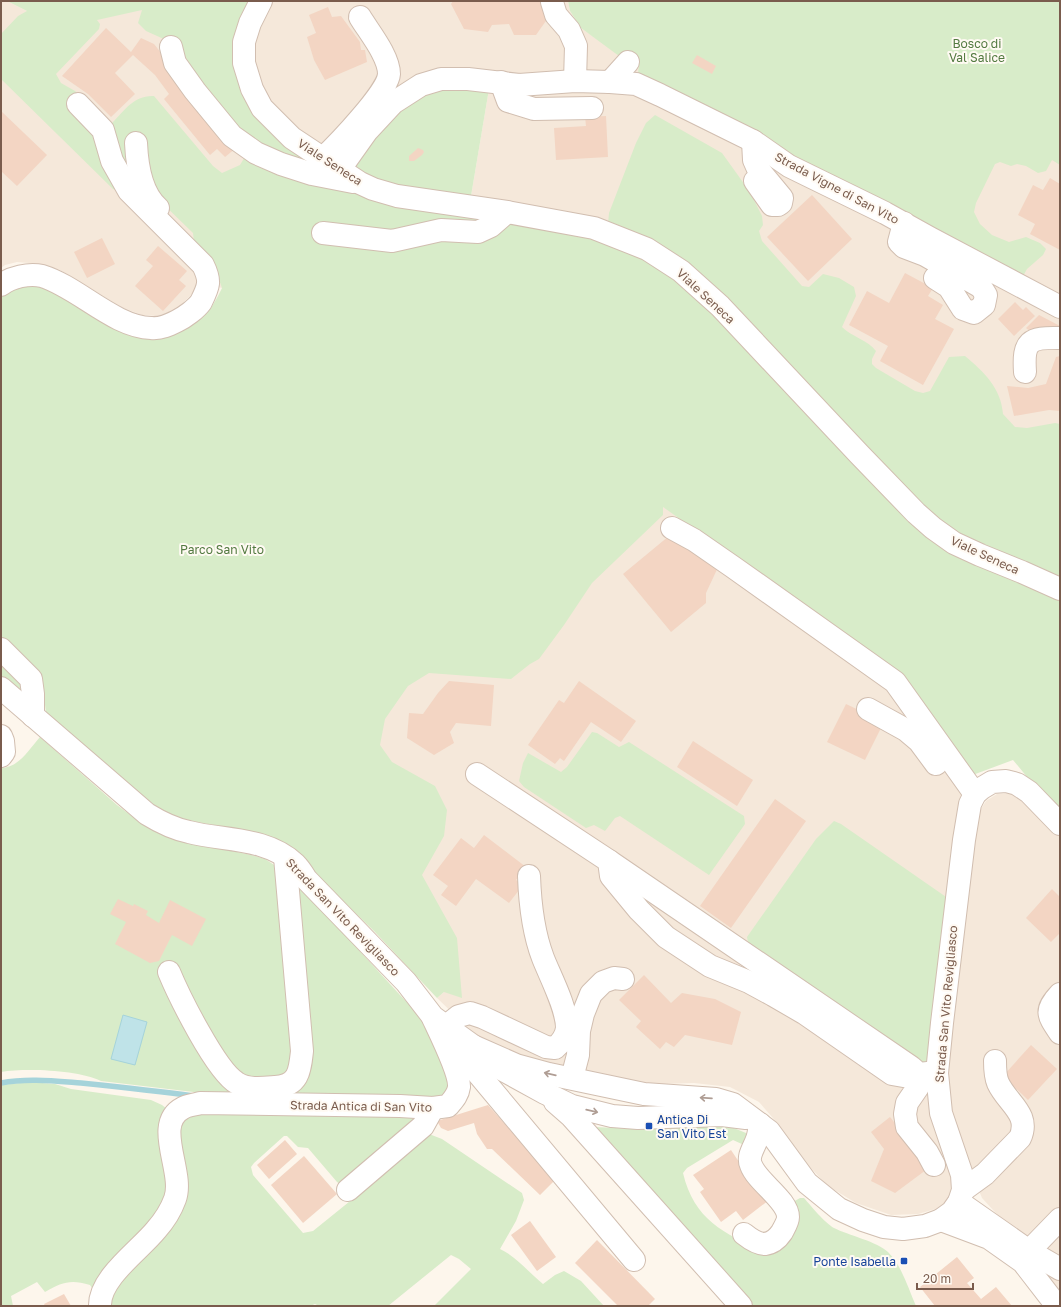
<svg xmlns="http://www.w3.org/2000/svg" width="1061" height="1307" viewBox="0 0 1061 1307" font-family="'Golos Text',sans-serif">
	<style>
		.residential { fill: #f5e8da }
		.green { fill: #d8ecc9; fill-rule: evenodd }
		.water { fill: #bfe3e8; stroke: #a5d3da }
		.lines { fill: none; stroke-linecap: round; stroke-linejoin: round }
		.stream { stroke: #a5d3da; stroke-width: 5.5 }
		.building { fill: #f3d5c3 }
		.minor-casing { stroke: #d1beb0; stroke-width: 24 }
		.minor { stroke: #fff; stroke-width: 22 }
		.oneway { stroke: #af9d94 }
		.transit-dot { fill: #1a4fb4; stroke: #fffaf3; stroke-width: 1.5 }
		.labels { text-anchor: middle; dominant-baseline: central; stroke-width: 4; stroke-linejoin: round; paint-order: stroke }
		.park-label { font-size: 12px; fill: #537a41; stroke: #fffaf3 }
		.street-label { font-size: 12px; fill: #7a5c4d; stroke: #fffaf3 }
		.transit-label { font-size: 12px; fill: #164399; stroke: #fffaf3; text-anchor: start }
	</style>
	<rect width="100%" height="100%" fill="#fdf6ec"/>
	<g class="residential">
		<polygon points="1,1 7,1 27,11 142,9 255,113 222,288 202,284 180,306 170,313 156,316 142,315 121,307 60,270 40,264 17,262 5,265 1,268"/>
		<polygon points="270,1 568,1 570,11 581,28 597,39 1060,1 1060,297 876,196 794,157 778,145 638,74 510,75 334,154 282,119 270,107 252,55 262,12"/>
		<polygon points="489,89 605,90 635,96 716,133 745,151 877,220 969,271 1060,319 1060,576 988,548 595,220 561,210 525,206 471,196"/>
		<polygon points="661,505 896,672 964,786 960,804 933,1030 926,1063 956,1174 951,1198 939,1208 918,1214 891,1215 856,1203 828,1186 806,1163 779,1125 759,1102 730,1087 694,1083 660,1084 622,1080 507,1052 484,1040 464,1024 437,998 444,992 372,727 388,697"/>
		<polygon points="1012,793 1029,805 1060,833 1060,1298 1006,1224 982,1198 950,1121 947,1071 975,828 981,809 986,801 997,794"/>
	</g>
	<g class="green">
		<path d="M7,1H270L252,45L255,113L431,210L603,239L629,250L692,291L926,534L1057,599L1060,602V816C1043,798 1029,779 1013,760L970,776L896,672L663,507V515L592,583L564,625L539,659L530,664L511,679L429,673L408,686L385,719L380,745L392,762L435,786L447,810L444,836L422,875L457,938L462,998L444,992L437,998L374,931L316,875L297,851L258,833L197,822L176,817L158,808L115,773L46,713L42,681L37,670L11,647L1,636V298C4,295 7,292 10,290C39,273 84,309 107,323C114,328 123,334 131,336C145,340 162,336 176,331C204,321 209,314 222,288L216,271L194,242L193,233L158,199L120,191L113,189L1,79V34L18,16L27,11ZM142,10L138,23L146,31L177,45L190,64L199,81L246,155L240,165L222,173L213,166L154,96C134,95 125,110 112,123L106,121L75,91L61,83L56,74L99,29L100,24L97,20Z"/>
		<polygon points="568,1 1060,1 1060,165 1052,160 1046,171 1038,173 1026,166 1017,164 1011,166 1000,162 995,164 976,203 974,212 980,224 992,235 1009,242 1026,237 1040,243 1046,249 1043,255 1027,269 1022,278 876,196 794,157 778,145 638,74 639,63 619,56 581,28 570,11"/>
		<polygon points="489,89 471,196 383,183 353,167 364,151 394,115 433,90"/>
		<path d="M655,115L722,153L750,192L762,216L763,225L759,231L762,241L802,286L809,287L823,274L839,278L854,287L856,296L842,327C852,337 868,340 876,351L872,359V364L876,368L915,391L923,393L930,391L949,357L965,356C984,372 1001,388 1003,414L1015,427L1027,428L1055,423L1060,424V576L988,548L960,535L920,507L763,337L608,224L609,213L636,143L646,123Z"/>
		<polygon points="1,662 23,680 27,691 21,693 1,676"/>
		<polygon points="592,732 597,733 619,747 629,742 744,816 745,824 709,875 620,816 615,818 605,831 594,825 586,828 524,787 519,781 523,763 528,753 561,772 567,767"/>
		<path d="M40,737L117,805L141,823L180,840L251,855L265,859L291,876L400,995L437,1034L450,1081L447,1093L441,1099L202,1093L101,1081C77,1070 27,1068 1,1072V768C19,768 30,748 40,737Z"/>
		<polygon points="834,821 841,824 949,899 933,1030 926,1063 916,1063 749,947 747,937 816,839"/>
		<path d="M30,1082L55,1084L71,1089L151,1100L162,1105L167,1109L189,1113L223,1115L284,1112L411,1113L416,1119L342,1185L337,1182L308,1148L298,1147L287,1136H284L254,1163L251,1167L253,1175L303,1233L313,1231L365,1189L429,1134L442,1139L522,1193L524,1200L516,1221L500,1249C517,1257 528,1272 543,1284L555,1275L564,1271L581,1281L604,1306H434L471,1269L459,1259L451,1255L388,1306H319L315,1304L310,1306H104L90,1285C71,1279 62,1282 45,1292L37,1282L11,1296L13,1306H1V1085Z"/>
		<path d="M714,1120L746,1133L750,1137L744,1145L733,1140L687,1168L683,1173C694,1220 724,1233 764,1252L793,1202L800,1198H804C811,1206 825,1223 834,1228C848,1235 878,1242 888,1252C902,1266 908,1288 916,1306H743L595,1127L635,1129Z"/>
	</g>
	<polygon class="water" points="123,1015 147,1022 135,1065 111,1059"/>
	<g class="lines">
		<path class="stream" d="M1,1083C27,1078 54,1081 81,1083C119,1087 156,1091 194,1096"/>
	</g>
	<g class="building">
		<polygon points="453,1 540,1 548,18 536,35 514,35 509,24 492,25 488,32 464,29 451,4"/>
		<polygon points="328,7 332,17 341,16 360,42 361,50 365,50 367,62 325,80 314,60 307,37 316,33 309,15"/>
		<polygon points="106,28 131,52 141,38 154,44 236,148 225,157 217,149 210,155 164,99 169,94 155,75 133,55 115,73 135,94 111,117 88,94 62,76"/>
		<polygon points="697,55 716,66 712,74 692,63"/>
		<polygon points="1,111 47,155 17,186 1,171"/>
		<polygon points="606,116 608,157 556,160 554,128 586,126 585,117"/>
		<polygon points="418,148 423,150 424,152 422,155 414,161 409,161 409,156"/>
		<polygon points="1050,178 1060,184 1060,250 1030,234 1035,224 1018,215 1033,185 1043,190"/>
		<polygon points="812,195 852,239 808,281 767,237"/>
		<polygon points="102,238 115,264 87,278 74,252"/>
		<polygon points="158,246 187,271 179,280 186,286 163,311 135,286 153,266 146,260"/>
		<polygon points="905,273 933,288 928,296 943,305 935,319 954,329 923,385 880,361 888,346 849,325 867,291 889,303"/>
		<polygon points="1015,302 1023,310 1026,307 1035,316 1014,336 998,319"/>
		<polygon points="1039,315 1060,326 1060,335 1034,334 1026,328"/>
		<polygon points="1060,356 1060,411 1049,410 1014,416 1007,386 1028,388 1046,384 1056,357"/>
		<polygon points="669,536 720,563 706,593 706,603 671,632 623,574"/>
		<polygon points="449,681 494,685 491,726 456,723 450,732 454,743 434,755 407,738 409,713 423,714 438,693"/>
		<polygon points="579,681 636,721 621,742 591,722 564,761 560,758 555,764 528,745 559,700 564,703"/>
		<polygon points="846,704 884,722 865,760 827,742"/>
		<polygon points="693,741 753,780 737,806 677,767"/>
		<polygon points="775,799 806,821 731,928 700,906"/>
		<polygon points="484,835 526,867 516,880 523,885 509,903 476,879 456,906 441,895 448,886 433,875 461,838 474,848"/>
		<polygon points="1052,889 1060,897 1060,933 1051,942 1026,918"/>
		<polygon points="118,899 133,906 134,904 148,911 146,915 159,923 170,900 206,919 192,946 172,935 159,961 150,963 115,944 126,922 110,914"/>
		<polygon points="644,975 671,1003 682,993 715,999 741,1012 732,1045 685,1035 674,1047 666,1042 660,1049 636,1027 641,1021 619,1000"/>
		<polygon points="1031,1045 1057,1069 1028,1100 1003,1076"/>
		<polygon points="488,1105 555,1180 540,1195 492,1149 487,1149 477,1134 474,1123 448,1131 441,1128 437,1121"/>
		<polygon points="890,1117 930,1167 895,1193 871,1181 884,1149 871,1132"/>
		<polygon points="285,1140 297,1154 269,1179 257,1165"/>
		<polygon points="731,1150 743,1168 769,1200 743,1220 736,1211 721,1222 700,1192 704,1189 693,1175"/>
		<polygon points="304,1156 337,1194 303,1223 271,1185"/>
		<polygon points="530,1221 556,1257 537,1271 511,1235"/>
		<polygon points="597,1240 655,1299 648,1306 618,1306 575,1263"/>
		<polygon points="957,1257 974,1278 967,1283 981,1299 996,1287 1012,1306 935,1306 920,1287"/>
		<polygon points="64,1294 71,1306 45,1306 44,1304"/>
	</g>
	<g class="lines">
		<g class="minor-casing">
			<g id="minor">
				<polyline points="261,1 250,23 244,42 244,63 252,89 262,108 292,138 360,183 373,189 397,196 507,212 594,228 647,249 681,271 720,306 859,454 916,513 933,528 954,543 980,555 1022,572 1060,589"/>
				<polyline points="552,2 556,15 569,30 576,46 575,81"/>
				<polyline points="171,47 175,63 195,91 232,136 256,153 281,164 312,174 353,182"/>
				<polyline points="501,82 508,101 534,109 592,108"/>
				<polyline points="610,82 636,84 660,95 753,141 789,166 885,213 930,238 1060,307"/>
				<polyline points="753,141 754,160 758,169 782,198 781,203 778,205 772,205 755,181"/>
				<path d="M136,143C137,165 141,193 158,208"/>
				<path d="M323,158C337,145 388,92 389,74C389,56 369,32 360,17"/>
				<polyline points="340,169 367,131 393,103 421,85 441,79 468,79 519,85 575,81 610,82 628,62"/>
				<polyline points="904,223 899,242 904,247 925,255 981,287 986,295 984,305 974,313 963,309 949,287 935,278"/>
				<polyline points="323,233 392,241 441,230 478,232 491,226 507,212"/>
				<path d="M1,285C11,277 29,273 42,276C78,287 114,327 151,328C161,329 169,325 177,321C185,317 196,309 201,302C209,286 211,281 203,265L129,191L112,161L103,130L78,104"/>
				<path d="M1025,372C1023,341 1029,337 1060,338"/>
				<polyline points="672,528 694,540 733,567 895,682 975,794"/>
				<polyline points="1,649 31,679 33,694 33,716"/>
				<path d="M1,688L147,814C160,822 174,829 189,832C224,841 267,837 295,864C299,868 303,874 306,879L406,982L433,1017L473,1046L494,1065L545,1093L572,1106L612,1116L638,1118L722,1115L746,1118"/>
				<polyline points="868,709 906,730 919,741 936,764"/>
				<polyline points="1,736 3,741 4,752 1,756"/>
				<polyline points="477,774 609,861 611,876 639,910 666,937 710,966 749,982 773,995 804,1013 892,1074 909,1077 919,1074 918,1087 907,1103 905,1114 907,1127 927,1152 934,1165"/>
				<polyline points="609,861 911,1067 919,1074 928,1073"/>
				<path d="M169,972C179,996 216,1071 237,1083C248,1090 263,1088 275,1087C299,1086 300,1070 302,1051L285,857"/>
				<path d="M1060,994C1044,1011 1048,1015 1060,1033"/>
				<path d="M445,1027L459,1016L470,1013L482,1017L546,1047L555,1048C561,1043 566,1037 567,1028C567,1008 550,976 543,958C533,932 530,904 529,876"/>
				<polyline points="450,1040 634,1260"/>
				<polyline points="473,1046 516,1065 549,1074 644,1094 716,1099 733,1104 769,1131 807,1183 839,1209 863,1220 884,1227 903,1229 925,1226 941,1220 952,1212 959,1202 963,1190 962,1175 941,1113 937,1073 942,1023 964,840 970,804 975,794 982,788 992,782 1006,781 1017,784 1029,792 1060,824"/>
				<polyline points="572,1078 578,1055 579,1031 583,1014 591,994 603,982 614,978 623,979"/>
				<polyline points="555,1102 571,1116 741,1306"/>
				<polyline points="348,1190 423,1126 433,1108"/>
				<path d="M963,1190L985,1174L1020,1138C1031,1114 1007,1103 998,1083C995,1076 995,1068 995,1061"/>
				<polyline points="959,1202 1029,1251 1060,1269"/>
				<polyline points="941,1220 989,1238 1023,1262 1057,1306"/>
				<path d="M744,1234C749,1238 757,1244 765,1244C773,1243 778,1238 782,1232C784,1228 788,1222 788,1217C788,1200 757,1182 751,1165C747,1156 754,1148 757,1139C759,1134 759,1129 760,1124"/>
				<polyline points="1029,1251 1060,1219"/>
				<path d="M100,1306C99,1278 140,1250 156,1230C164,1221 171,1210 175,1199C185,1172 152,1124 183,1108C188,1105 195,1105 200,1103L400,1106L433,1108L448,1106C453,1100 458,1095 459,1087C460,1073 440,1033 433,1018"/>
			</g>
		</g>
		<use href="#minor" class="minor"/>
	</g>
	<defs><path id="oneway-shaft" d="M-6 0H5M1.5-3L5.5 0L1.5 3" fill="none" stroke-width="1.6" stroke-linecap="round" stroke-linejoin="round"/></defs>
	<g class="oneway">
		<use href="#oneway-shaft" transform="translate(550 1074) rotate(-167)"/>
		<use href="#oneway-shaft" transform="translate(706 1098) rotate(-176)"/>
		<use href="#oneway-shaft" transform="translate(592 1111) rotate(13)"/>
	</g>
	<g class="transit-dot">
		<rect x="645" y="1122" width="8" height="8" rx="2"/>
		<rect x="900" y="1257" width="8" height="8" rx="2"/>
	</g>
	<g class="labels">
		<g class="park-label">
			<text x="977" y="43">Bosco di<tspan x="977" dy="14">Val Salice</tspan></text>
			<text x="222" y="549">Parco San Vito</text>
		</g>
		<g class="street-label">
			<text transform="translate(330 162) rotate(33)">Viale Seneca</text>
			<text transform="translate(837 188) rotate(28)">Strada Vigne di San Vito</text>
			<text transform="translate(706 296) rotate(43)">Viale Seneca</text>
			<text transform="translate(985 555) rotate(25)">Viale Seneca</text>
			<text transform="translate(343 917) rotate(46)">Strada San Vito Revigliasco</text>
			<text transform="translate(946 1004) rotate(-85)">Strada San Vito Revigliasco</text>
			<text transform="translate(361 1106) rotate(1)">Strada Antica di San Vito</text>
		</g>
		<g class="transit-label">
			<text x="657" y="1119">Antica Di<tspan x="657" dy="14">San Vito Est</tspan></text>
			<text x="896" y="1261" text-anchor="end">Ponte Isabella</text>
		</g>
	</g>
	<rect width="1061" height="1307" fill="none" stroke="#7a5c4d" stroke-width="4"/>
	<path d="M917 1283v6h56v-6" fill="none" stroke="#7a5c4d" stroke-width="2"/>
	<text x="923" y="1283" font-size="12" fill="#7a5c4d" stroke="#fffaf3" stroke-width="3" paint-order="stroke">20 m</text>
</svg>
